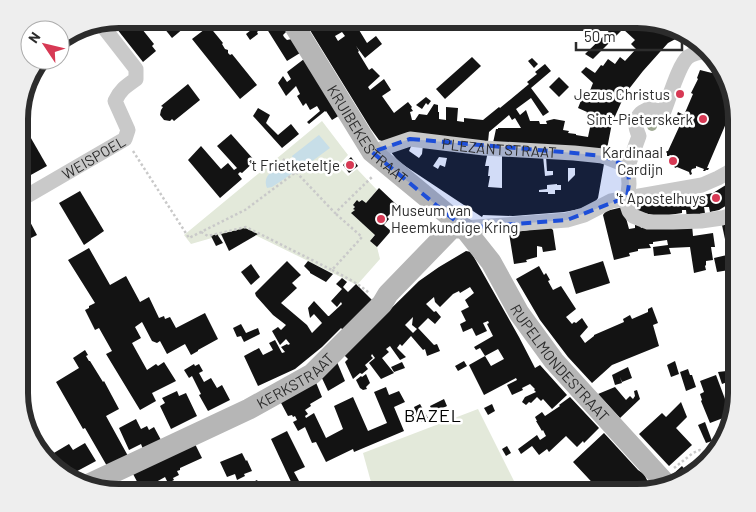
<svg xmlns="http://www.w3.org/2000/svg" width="756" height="512" viewBox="0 0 756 512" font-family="Barlow,sans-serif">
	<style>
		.green { fill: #e3e9da }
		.water { fill: #c7dee8 }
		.building { fill: #131313; fill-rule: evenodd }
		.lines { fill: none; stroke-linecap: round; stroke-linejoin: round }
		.path { stroke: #c9c9c9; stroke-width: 2.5; stroke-dasharray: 2.5 2.5; stroke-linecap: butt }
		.street { stroke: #c9c9c9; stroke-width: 15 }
		.secondary { stroke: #b6b6b6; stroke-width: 21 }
		.tree { fill: #a0aa94 }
		.marked { fill: #1d4ed8; fill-opacity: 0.2; stroke: #1d4ed8; stroke-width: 4; stroke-dasharray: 10 6; stroke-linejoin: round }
		.poi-dot { fill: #d73954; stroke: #fff; stroke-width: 2 }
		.labels { text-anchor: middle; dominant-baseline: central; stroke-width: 5; stroke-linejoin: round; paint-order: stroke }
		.poi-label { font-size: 15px; fill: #2c2c2c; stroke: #fff; text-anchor: end }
		.street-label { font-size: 15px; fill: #2c2c2c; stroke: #fff }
		.quarter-label { font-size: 18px; letter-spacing: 1px; fill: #000; stroke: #fff }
		.rim { fill: none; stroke: #2c2c2c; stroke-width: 6 }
	</style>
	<rect width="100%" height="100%" fill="#fff"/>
	<g class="green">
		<polygon points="322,121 348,155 338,166 348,176 357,169 377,190 366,203 361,200 359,202 353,205 355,207 353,208 355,210 352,214 375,234 370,241 377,247 380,259 357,285 243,229 191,244 184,235"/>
		<polygon points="478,409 520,493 374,493 363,453"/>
	</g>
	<g class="water">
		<polygon points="319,135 330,148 304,167 296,164 292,156"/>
		<path d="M283,163L293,173L272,187L267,188C262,175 274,170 283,163Z"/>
	</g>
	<g class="building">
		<path d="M621,19H643L685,34L668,43L643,71L625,94L612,123L607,149L604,152L493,143L496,129H498V128H521L515,118L512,120L509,115L489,132L488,142L382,141L379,140L371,129L305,22H331L333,25L338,22H360L356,25L367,43L376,36L382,44L365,58L356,46L359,51L358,52L369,70L372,68L380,76L368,87L370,90L384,79L391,90L382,96L394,113L408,102L412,107L411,108L413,111L410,112L412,120H415L419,114L427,115L434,104L438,105V112H439V119L446,120V107L458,108L457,121L464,122V118L483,120L499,107L500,108L529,84L527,82L537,74L535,72L545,64L551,71L531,88L549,112L543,116L531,98L516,109L520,115L526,110L530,121H539L540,124H547L546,121L554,119L565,121L563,130L569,131L568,133L576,134V135L588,137L592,118L586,115L587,112L578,108L584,93H589L593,83L581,72L586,67L595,73L601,65L603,66L608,59L615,64L620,57L625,61L636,49L631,44L635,40L623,29L593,59L585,54ZM342,32L345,36L338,41L335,36Z"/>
		<polygon points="281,22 287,31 283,35 284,37 287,40 292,39 300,53 287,61 265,26 263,28 262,27 257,32 258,34 250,40 246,34 251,30 247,25 240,31 233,23"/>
		<polygon points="160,23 190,23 172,38"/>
		<polygon points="113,24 138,24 154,44 152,46 156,51 143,62"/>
		<polygon points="209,26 223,43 222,44 225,49 228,50 228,53 230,55 232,54 257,85 240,99 192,39"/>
		<polygon points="472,57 481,66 445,99 436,89"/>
		<polygon points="532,58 538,64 534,68 528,61"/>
		<polygon points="304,59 340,115 332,120 326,111 325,112 325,111 309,124 307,122 320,111 317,106 310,110 306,103 303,106 297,96 300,94 296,86 286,96 278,83 283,76 287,82 291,79 287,72"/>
		<polygon points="717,63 727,74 736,109 735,109 731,120 732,122 730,123 729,121 729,122 727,121 707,168 709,168 708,170 706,170 705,171 703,171 704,169 696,166 696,168 692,169 691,171 692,174 690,175 689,172 677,167 675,168 674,166 677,165 679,159 670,155 669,156 667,156 667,153 666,152 667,151 668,151 680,125 674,122 678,112 684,115 693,94 691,93 698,79 697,78 700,70 712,73 719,67"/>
		<polygon points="559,77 569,87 559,97 549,87"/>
		<polygon points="188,84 200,100 174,121 172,119 170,121 164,120 160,115 161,110 163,107 161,106"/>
		<polygon points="426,97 431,101 428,105 426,103 422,109 416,105"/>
		<polygon points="258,108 270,115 266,123 278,135 291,124 299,134 282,148 253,116"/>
		<polygon points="20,119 47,166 20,181"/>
		<polygon points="231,134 255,161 242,173 240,172 238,174 242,179 220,198 188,160 201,146 221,169 228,163 234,170 237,168 217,146"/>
		<path d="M412,144L409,151L419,158L422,154L423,145L488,151L485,166H489L488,176H490L488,187L502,188V152L543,156L545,176L553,175V171H547L546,156L569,155L604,164L598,198L595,202L580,209L564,212L513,216L483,215L482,217L399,162L390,151ZM439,157L447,158L445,167L440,165L438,169L433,166ZM568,168H575V175L568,182ZM557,184V185H561V190H555V194H548V192H539V190L547,189V185Z"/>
		<polygon points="351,157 358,166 349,173 343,165"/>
		<polygon points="737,178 737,199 719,210 710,212 709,207 704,207 705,213 687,218 686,210 682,210 682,213 669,215 669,218 638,212 632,205 703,195 713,193"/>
		<polygon points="379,188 398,206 387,217 389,219 384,225 391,231 377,247 370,241 375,235 351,213 355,210 353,209 355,207 353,205 357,200 359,202 362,200 366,203"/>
		<polygon points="80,191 104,231 84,245 59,203"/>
		<polygon points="623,207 629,229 635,228 635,225 640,225 641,228 646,225 692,225 693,236 713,233 715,247 711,247 713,260 706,261 706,265 705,266 706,270 694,273 690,247 669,248 671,254 654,256 653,247 668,245 667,240 653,242 653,244 649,244 651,248 638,249 638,251 629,253 630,256 614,260 603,215 606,211"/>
		<polygon points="27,216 37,235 31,238 29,235 20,240 20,217 21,220"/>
		<polygon points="735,223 737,241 726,244 722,225"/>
		<polygon points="550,227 553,230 556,250 543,252 542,247 537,246 537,257 526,260 527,262 514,264 509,233"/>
		<polygon points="245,228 258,234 229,251 221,234"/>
		<polygon points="217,234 223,243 216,246 211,236"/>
		<polygon points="89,248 110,285 126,276 140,302 149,297 159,318 164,316 165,319 170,317 176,328 205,313 218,339 198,350 198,351 191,355 185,344 167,354 160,341 157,343 152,341 142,322 135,327 141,338 132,343 147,370 156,364 158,366 164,362 176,381 152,393 156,401 140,410 106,354 112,351 99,328 95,330 85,310 89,308 89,306 95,303 68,260"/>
		<path d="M466,251L471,252L519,337L535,368L540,365L567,395L552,409L543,399L541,401L537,397L531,403L529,402L526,405L522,402L525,397L536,392L534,390L535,389L530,384L522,388L523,390L512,395L507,385L517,380L516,378L484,395L469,365L485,356L480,348L476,350L474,347L493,336L487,324L489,323L488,321L483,323L487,331L476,336L472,328L463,332L460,324L466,321L461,311L469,307L465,300L474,293L470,287L460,293L459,291L453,294L440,307L435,302L434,297L426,304L434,312L436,311L441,317L435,324L428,318L418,328L434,345L437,344L440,351L427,356L425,349L423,350L411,336L402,346L400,344L397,348L406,357L400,360L390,346L386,349L389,352L382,358L394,373L381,379L369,363L375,358L372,354L371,356L373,358L365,365L368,369L362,374L360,373L353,379L345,362L348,359L344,355L419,281L439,267ZM413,317L412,325L417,329L413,333L405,325ZM498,349L504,359L491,366L485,356Z"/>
		<polygon points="727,255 729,270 717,272 714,258"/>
		<polygon points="287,261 301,275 292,283 297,288 281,303 307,325 312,333 322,323 314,314 310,318 308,308 314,301 328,316 329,316 342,304 341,302 337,307 331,301 342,289 336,284 342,278 347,282 343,287 348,292 356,284 374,302 345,332 341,328 322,347 295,369 258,386 244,356 259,348 263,355 273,350 269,343 275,340 282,353 285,352 281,347 287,344 288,345 290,344 286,339 280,345 272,331 278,327 281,330 286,325 273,315 256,296 255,293"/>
		<polygon points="308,261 333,274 326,282 310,273 310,272 304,266"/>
		<polygon points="603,261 610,283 576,294 569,272"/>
		<polygon points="251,264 260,277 251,285 241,272"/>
		<polygon points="539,266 544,275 546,273 550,280 548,281 553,290 561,286 576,309 566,317 572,324 574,322 576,323 582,318 588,327 580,336 585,343 594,336 594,335 624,322 623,319 630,315 632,319 648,312 648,309 652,307 658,323 653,325 659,346 612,365 592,383 568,357 540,320 516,279"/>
		<polygon points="241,324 246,333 258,328 260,334 244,342 241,336 237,337 233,328"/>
		<polygon points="85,350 88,355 86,356 89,361 90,361 103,382 104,381 119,409 106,416 128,456 107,466 85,428 83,429 56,382 79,368 73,358"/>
		<polygon points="464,361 467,366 458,371 455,366"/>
		<polygon points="675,361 679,374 671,377 667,365"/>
		<polygon points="337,362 345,381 328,391 321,376"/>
		<polygon points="402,362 405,368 394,372 391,367"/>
		<polygon points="194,364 195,366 199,364 203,371 199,373 204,382 211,378 217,388 222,385 230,400 208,411 199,395 201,394 192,376 189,378 184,370"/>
		<polygon points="628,367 632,378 622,382 620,377 622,383 615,385 612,375"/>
		<polygon points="688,369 690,375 692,375 696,387 686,391 680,372"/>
		<polygon points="735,370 737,376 730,381 722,384 718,372"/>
		<polygon points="366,374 370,383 366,387 367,389 363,390 360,388 356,380 361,376 362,377"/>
		<polygon points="716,375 731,415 710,423 701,401 702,400 700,394 704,392 700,381"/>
		<polygon points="315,380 322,397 310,404 311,406 305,410 308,414 305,416 306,418 314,413 326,438 343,429 334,406 353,397 368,431 387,423 374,392 386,387 389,395 399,391 405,402 394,407 404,431 354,452 353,449 326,462 316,442 312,443 305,427 298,431 293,422 297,420 295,416 293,417 292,415 288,416 280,401"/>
		<polygon points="737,382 737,392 733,392 732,383"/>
		<polygon points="615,387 626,400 630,396 633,399 635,396 634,391 637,390 640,399 620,418 598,394"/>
		<polygon points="177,391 179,396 186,393 197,416 171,429 160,406 165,403 162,398"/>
		<polygon points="570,397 599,428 584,443 583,441 577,447 566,436 549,452 547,449 539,455 532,446 521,454 518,449 537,435 540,440 546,436 543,430 542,431 536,421 537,421 535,417 542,412 545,416 560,406 559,405"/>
		<polygon points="444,399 447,406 433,413 430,406"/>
		<polygon points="681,402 687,417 676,428 692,445 669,466 639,434 662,413 666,417"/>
		<polygon points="420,404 428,418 421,422 421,420 415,423 409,414 415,410 414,407"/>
		<polygon points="492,404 495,411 488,415 484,408"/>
		<polygon points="136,419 141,429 147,426 149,430 154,427 161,440 143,449 141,444 129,450 119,428"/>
		<polygon points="705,422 712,441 706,443 698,425"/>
		<polygon points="29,423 46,449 44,450 47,457 69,444 73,450 85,443 96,461 68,476 58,473 32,443 26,425"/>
		<polygon points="287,431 305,467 294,472 299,481 292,484 271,439"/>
		<polygon points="604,433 638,470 644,474 648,482 635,493 602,493 573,462"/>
		<polygon points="194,442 202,458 180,468 180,470 177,471 179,475 173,478 174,480 168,483 165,477 156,482 159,487 150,492 151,493 143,493 132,472"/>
		<polygon points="507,446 511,453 506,456 502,449"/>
		<polygon points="242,453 246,461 247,460 252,471 244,474 245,476 237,480 235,474 227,477 220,462"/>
		<polygon points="682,466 685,470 679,475 684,481 680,483 672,475"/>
		<polygon points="257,480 264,493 247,493 243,487"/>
		<polygon points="222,481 228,493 215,493 212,486"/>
		<polygon points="335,481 338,491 333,493 327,493 323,486"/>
		<polygon points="183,486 187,493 173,493 172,491"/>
	</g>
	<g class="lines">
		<g class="path">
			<polyline points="60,41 65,39 69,34"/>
			<polyline points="133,151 189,238 245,210 296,172 335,213 373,176"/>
			<polyline points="283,159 296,172"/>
			<polyline points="201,232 208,236 246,227 332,270 362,237 336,214"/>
			<path d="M332,270C345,277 358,283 369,293"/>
			<polyline points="674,468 693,453 700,450 711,457 715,455"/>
		</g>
		<g class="street">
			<path d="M707,51C701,52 694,53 688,57C679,64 669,99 664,111C658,112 654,109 648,109C646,110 643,112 641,113C634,120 635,127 639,136L628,166L629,184L627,205L629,211L633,216L648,222H673L701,221L722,218L737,213"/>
			<path id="s1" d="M372,152L410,139L484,148L574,153L603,156L628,166"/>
			<path id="s2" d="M20,200L125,139L128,130L115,101C120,90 126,86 136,79V69L101,24"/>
			<polyline points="464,228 567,220 584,215 611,201 702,185 718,178 729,172 737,165"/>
		</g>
		<g class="secondary">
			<path id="s3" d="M292,22L372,152L464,228L491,262L519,313L554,361L668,486"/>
			<path id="s4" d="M89,484L249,409L312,374L382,304L388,294L452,228H464"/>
		</g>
	</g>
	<circle class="tree" cx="652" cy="126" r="5"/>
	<path class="marked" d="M410,139L574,153L603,156L628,166L629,184L627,197L567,220L464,228L372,152Z"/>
	<g class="poi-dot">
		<circle cx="680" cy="94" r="5"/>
		<circle cx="703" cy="119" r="5"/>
		<circle cx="673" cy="161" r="5"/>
		<circle cx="350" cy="165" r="5"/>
		<circle cx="716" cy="198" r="5"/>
		<circle cx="381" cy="219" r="5"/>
	</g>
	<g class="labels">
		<g class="poi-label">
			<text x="670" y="94">Jezus Christus</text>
			<text x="693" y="119">Sint-Pieterskerk</text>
			<text x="663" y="152">Kardinaal<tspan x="663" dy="17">Cardijn</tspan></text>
			<text x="340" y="165">'t Frietketeltje</text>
			<text x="706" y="198">'t Apostelhuys</text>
			<text x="391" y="210" text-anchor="start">Museum van<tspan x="391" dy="17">Heemkundige Kring</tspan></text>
		</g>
		<g class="street-label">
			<text stroke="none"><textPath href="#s3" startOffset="136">KRUIBEKESTRAAT</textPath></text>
			<text stroke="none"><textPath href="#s1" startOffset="130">PLEZANTSTRAAT</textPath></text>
			<text stroke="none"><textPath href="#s2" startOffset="85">WEISPOEL</textPath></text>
			<text stroke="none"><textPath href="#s3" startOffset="438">RUPELMONDESTRAAT</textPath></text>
			<text stroke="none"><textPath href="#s4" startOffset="231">KERKSTRAAT</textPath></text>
		</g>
		<g class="quarter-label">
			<text x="433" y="415">BAZEL</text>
		</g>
	</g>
	<path d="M0 0H756V512H0ZM119 28H637A91 91 0 0 1 728 119V393A91 91 0 0 1 637 484H119A91 91 0 0 1 28 393V119A91 91 0 0 1 119 28Z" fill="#eee" fill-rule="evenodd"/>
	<path class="rim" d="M119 28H637A91 91 0 0 1 728 119V393A91 91 0 0 1 637 484H119A91 91 0 0 1 28 393V119A91 91 0 0 1 119 28Z"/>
	<g transform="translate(45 45) rotate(305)"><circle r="24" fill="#ffffff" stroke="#ababab"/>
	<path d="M0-4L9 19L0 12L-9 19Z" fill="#d73954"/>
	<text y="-8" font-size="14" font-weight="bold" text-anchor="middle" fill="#2c2c2c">N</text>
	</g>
	<path d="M576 42v8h106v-8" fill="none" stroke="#2c2c2c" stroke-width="2.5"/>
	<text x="584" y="42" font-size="15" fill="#2c2c2c" stroke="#ffffff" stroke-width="4" paint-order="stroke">50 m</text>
</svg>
